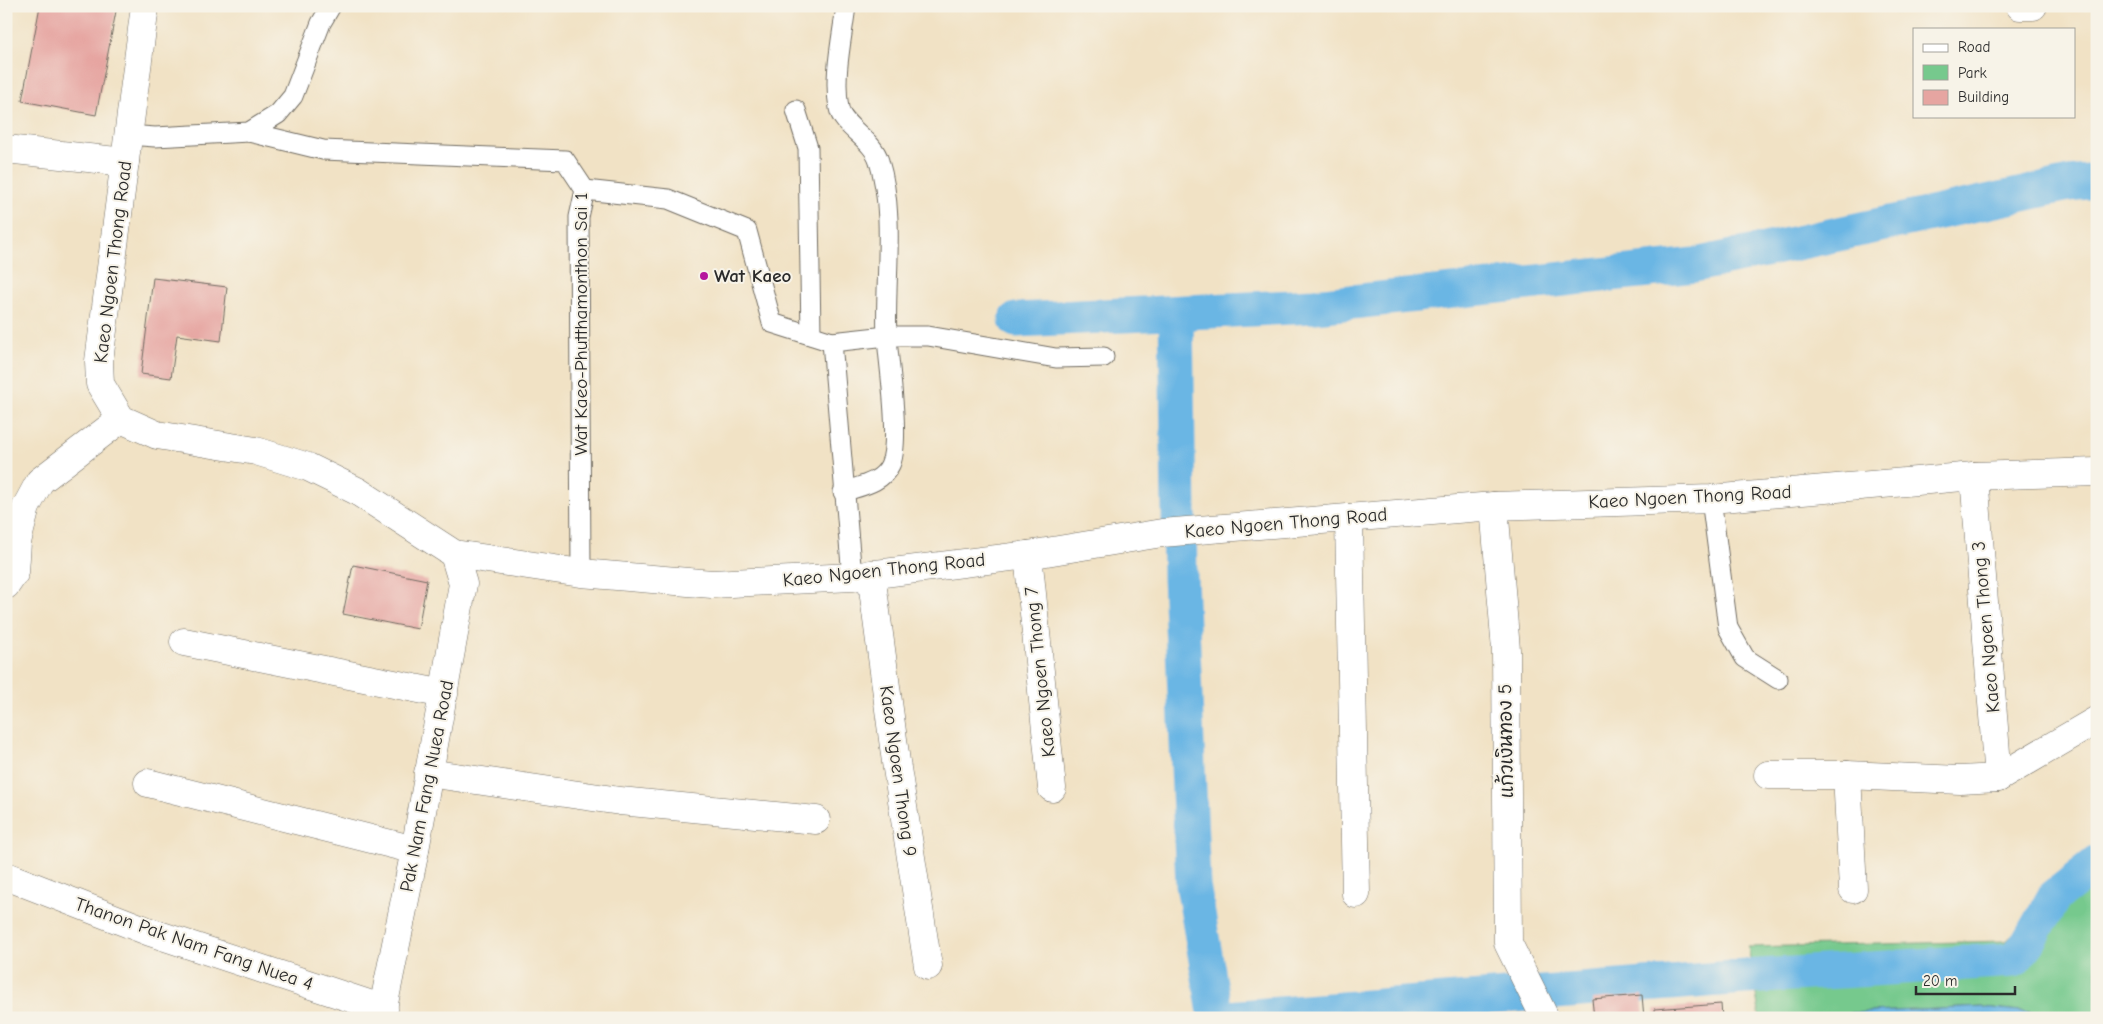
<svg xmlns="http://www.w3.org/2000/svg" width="2103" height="1024" viewBox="0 0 2103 1024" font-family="'Comic Neue','Playpen Sans Thai',sans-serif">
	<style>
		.green { fill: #76c98d; stroke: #507a5c }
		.water { fill: #6bb6e4; stroke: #4b7088 }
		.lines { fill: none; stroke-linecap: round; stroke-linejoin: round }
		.canal { stroke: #6bb6e4; stroke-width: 35 }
		.building { fill: #e6a5a1 }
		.service-casing { stroke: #706b61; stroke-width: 21 }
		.minor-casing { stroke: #706b61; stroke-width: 29 }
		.tertiary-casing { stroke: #706b61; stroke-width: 29 }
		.service { stroke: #fff; stroke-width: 19 }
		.minor { stroke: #fff; stroke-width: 28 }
		.tertiary { stroke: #fff; stroke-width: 28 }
		.poi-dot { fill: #b5179e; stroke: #f7f3e8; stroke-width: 2 }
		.labels { text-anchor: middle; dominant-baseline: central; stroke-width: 4; stroke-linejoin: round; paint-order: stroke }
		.street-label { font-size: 19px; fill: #2b2b2b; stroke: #f7f3e8 }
		.poi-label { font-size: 19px; font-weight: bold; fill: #2b2b2b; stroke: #f7f3e8; text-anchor: start }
	</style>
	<rect width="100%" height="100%" fill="#f7f3e8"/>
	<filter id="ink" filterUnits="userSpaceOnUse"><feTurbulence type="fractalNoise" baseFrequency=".02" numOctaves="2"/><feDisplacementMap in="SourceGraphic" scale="10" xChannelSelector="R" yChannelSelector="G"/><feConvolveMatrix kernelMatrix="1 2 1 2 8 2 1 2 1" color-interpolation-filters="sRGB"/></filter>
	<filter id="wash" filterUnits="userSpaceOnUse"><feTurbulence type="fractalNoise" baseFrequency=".0096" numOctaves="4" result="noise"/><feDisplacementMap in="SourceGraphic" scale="20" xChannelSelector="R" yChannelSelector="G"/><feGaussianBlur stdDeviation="1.12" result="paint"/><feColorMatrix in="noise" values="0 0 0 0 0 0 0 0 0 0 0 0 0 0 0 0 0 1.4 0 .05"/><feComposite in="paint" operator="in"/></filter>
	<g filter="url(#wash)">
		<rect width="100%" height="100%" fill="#f1e2c5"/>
		<polygon class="green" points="2097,863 2097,1018 2047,1018 2046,1014 1984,1007 1850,1013 1846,1018 1760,1018 1748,947 2006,941"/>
		<polygon class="water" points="1984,1007 2046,1014 2047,1018 1846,1018 1850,1013"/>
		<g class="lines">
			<g class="canal">
				<polyline points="1176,313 1180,577 1193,885 1216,1018"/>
				<polyline points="1016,320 1315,306 1695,265 2069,184 2097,181"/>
				<polyline points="1228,1018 1745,977 2014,960 2028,943 2054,897 2097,863"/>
			</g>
		</g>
		<g id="blocks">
			<g class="building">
				<polygon points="40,6 117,6 96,115 22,101"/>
				<polygon points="153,278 227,287 221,341 177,335 171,378 141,374"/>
				<polygon points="353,565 427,580 418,629 343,614"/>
				<polygon points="1642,995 1644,1018 1594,1018 1592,999"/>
				<polygon points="1721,1004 1722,1018 1655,1018 1654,1009"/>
			</g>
		</g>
	</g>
	<g filter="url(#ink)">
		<use href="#blocks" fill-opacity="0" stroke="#706b61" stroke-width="1"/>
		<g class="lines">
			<g class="service-casing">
				<g id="service">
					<polyline points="796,110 808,148 811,335"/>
					<polyline points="249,132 323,150 565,160 585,190 579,217 581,573"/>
					<polyline points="128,135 155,137 249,132 278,114 293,96 321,23 331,6"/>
					<polyline points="585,190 668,199 747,231 772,323 832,342 887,336 928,336 1056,358 1104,357"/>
					<polyline points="832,342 852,577"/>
					<path d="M843,492C860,486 882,483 890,465C901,443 889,366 887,338C884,280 896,217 879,161C873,139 842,127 839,108C833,76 842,39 846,6"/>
					<polyline points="1711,499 1728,628 1745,658 1778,679"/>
				</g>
			</g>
			<g class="minor-casing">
				<g id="minor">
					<polyline points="2020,6 2033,6"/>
					<polyline points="1974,476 1998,778"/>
					<polyline points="1494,506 1506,650 1508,943 1545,1018"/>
					<polyline points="1349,518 1356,894"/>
					<polyline points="1028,555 1052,788"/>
					<polyline points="871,574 896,762 928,966"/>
					<polyline points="6,585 15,572 17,542 26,507 40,481 121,419"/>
					<polyline points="184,642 444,694"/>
					<polyline points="428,773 620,801 816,820"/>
					<polyline points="1768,775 1847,775 1960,780 1998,778 2097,720"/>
					<polyline points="1847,775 1853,889"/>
					<polyline points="148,783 415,850"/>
					<polyline points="6,876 150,932 384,1009"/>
				</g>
			</g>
			<g class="tertiary-casing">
				<g id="tertiary">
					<polyline points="145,6 99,361 100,384 121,419 157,435 256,451 308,467 357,491 454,554 581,573 712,584 852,577 1028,555 1162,533 1494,506 1711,499 1974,476 2097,472"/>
					<polyline points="6,149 125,162"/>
					<polyline points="381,1018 415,850 463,584 454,554"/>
				</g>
			</g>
			<use href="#service" class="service"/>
			<use href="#minor" class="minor"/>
			<use href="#tertiary" class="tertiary"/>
		</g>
	</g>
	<circle class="poi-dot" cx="704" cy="276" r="5"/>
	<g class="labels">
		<g class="street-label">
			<text transform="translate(113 262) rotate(-83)">Kaeo Ngoen Thong Road</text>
			<text transform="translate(581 324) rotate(-90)">Wat Kaeo-Phutthamonthon Sai 1</text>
			<text transform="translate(1690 497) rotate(-3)">Kaeo Ngoen Thong Road</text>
			<text transform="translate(1286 523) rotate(-5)">Kaeo Ngoen Thong Road</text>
			<text transform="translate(884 570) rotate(-6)">Kaeo Ngoen Thong Road</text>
			<text transform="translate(1986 627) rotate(-95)">Kaeo Ngoen Thong 3</text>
			<text transform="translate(1040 672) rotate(-96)">Kaeo Ngoen Thong 7</text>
			<text transform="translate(1506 741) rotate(-91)">แก้วเงินทอง 5</text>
			<text transform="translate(898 771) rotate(82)">Kaeo Ngoen Thong 9</text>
			<text transform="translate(427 786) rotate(-79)">Pak Nam Fang Nuea Road</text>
			<text transform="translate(194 944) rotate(19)">Thanon Pak Nam Fang Nuea 4</text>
		</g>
		<g class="poi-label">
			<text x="714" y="276">Wat Kaeo</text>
		</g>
	</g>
	<rect width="2103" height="1024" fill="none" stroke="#f7f3e8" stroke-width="25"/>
	<rect x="1913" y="28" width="162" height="90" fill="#f7f3e8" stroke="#a5a39c"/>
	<rect x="1923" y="44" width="25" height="8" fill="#ffffff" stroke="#a5a39c"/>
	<text x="1958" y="52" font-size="15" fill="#2b2b2b">Road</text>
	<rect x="1923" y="65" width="25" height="15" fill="#76c98d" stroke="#a5a39c"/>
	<text x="1958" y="78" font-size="15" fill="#2b2b2b">Park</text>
	<rect x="1923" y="90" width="25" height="15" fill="#e6a5a1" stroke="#a5a39c"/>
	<text x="1958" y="102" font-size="15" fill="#2b2b2b">Building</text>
	<path d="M1916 986v8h99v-8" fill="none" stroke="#2b2b2b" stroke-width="2.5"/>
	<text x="1923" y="986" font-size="15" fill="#2b2b2b" stroke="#f7f3e8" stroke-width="4" paint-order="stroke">20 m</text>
</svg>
